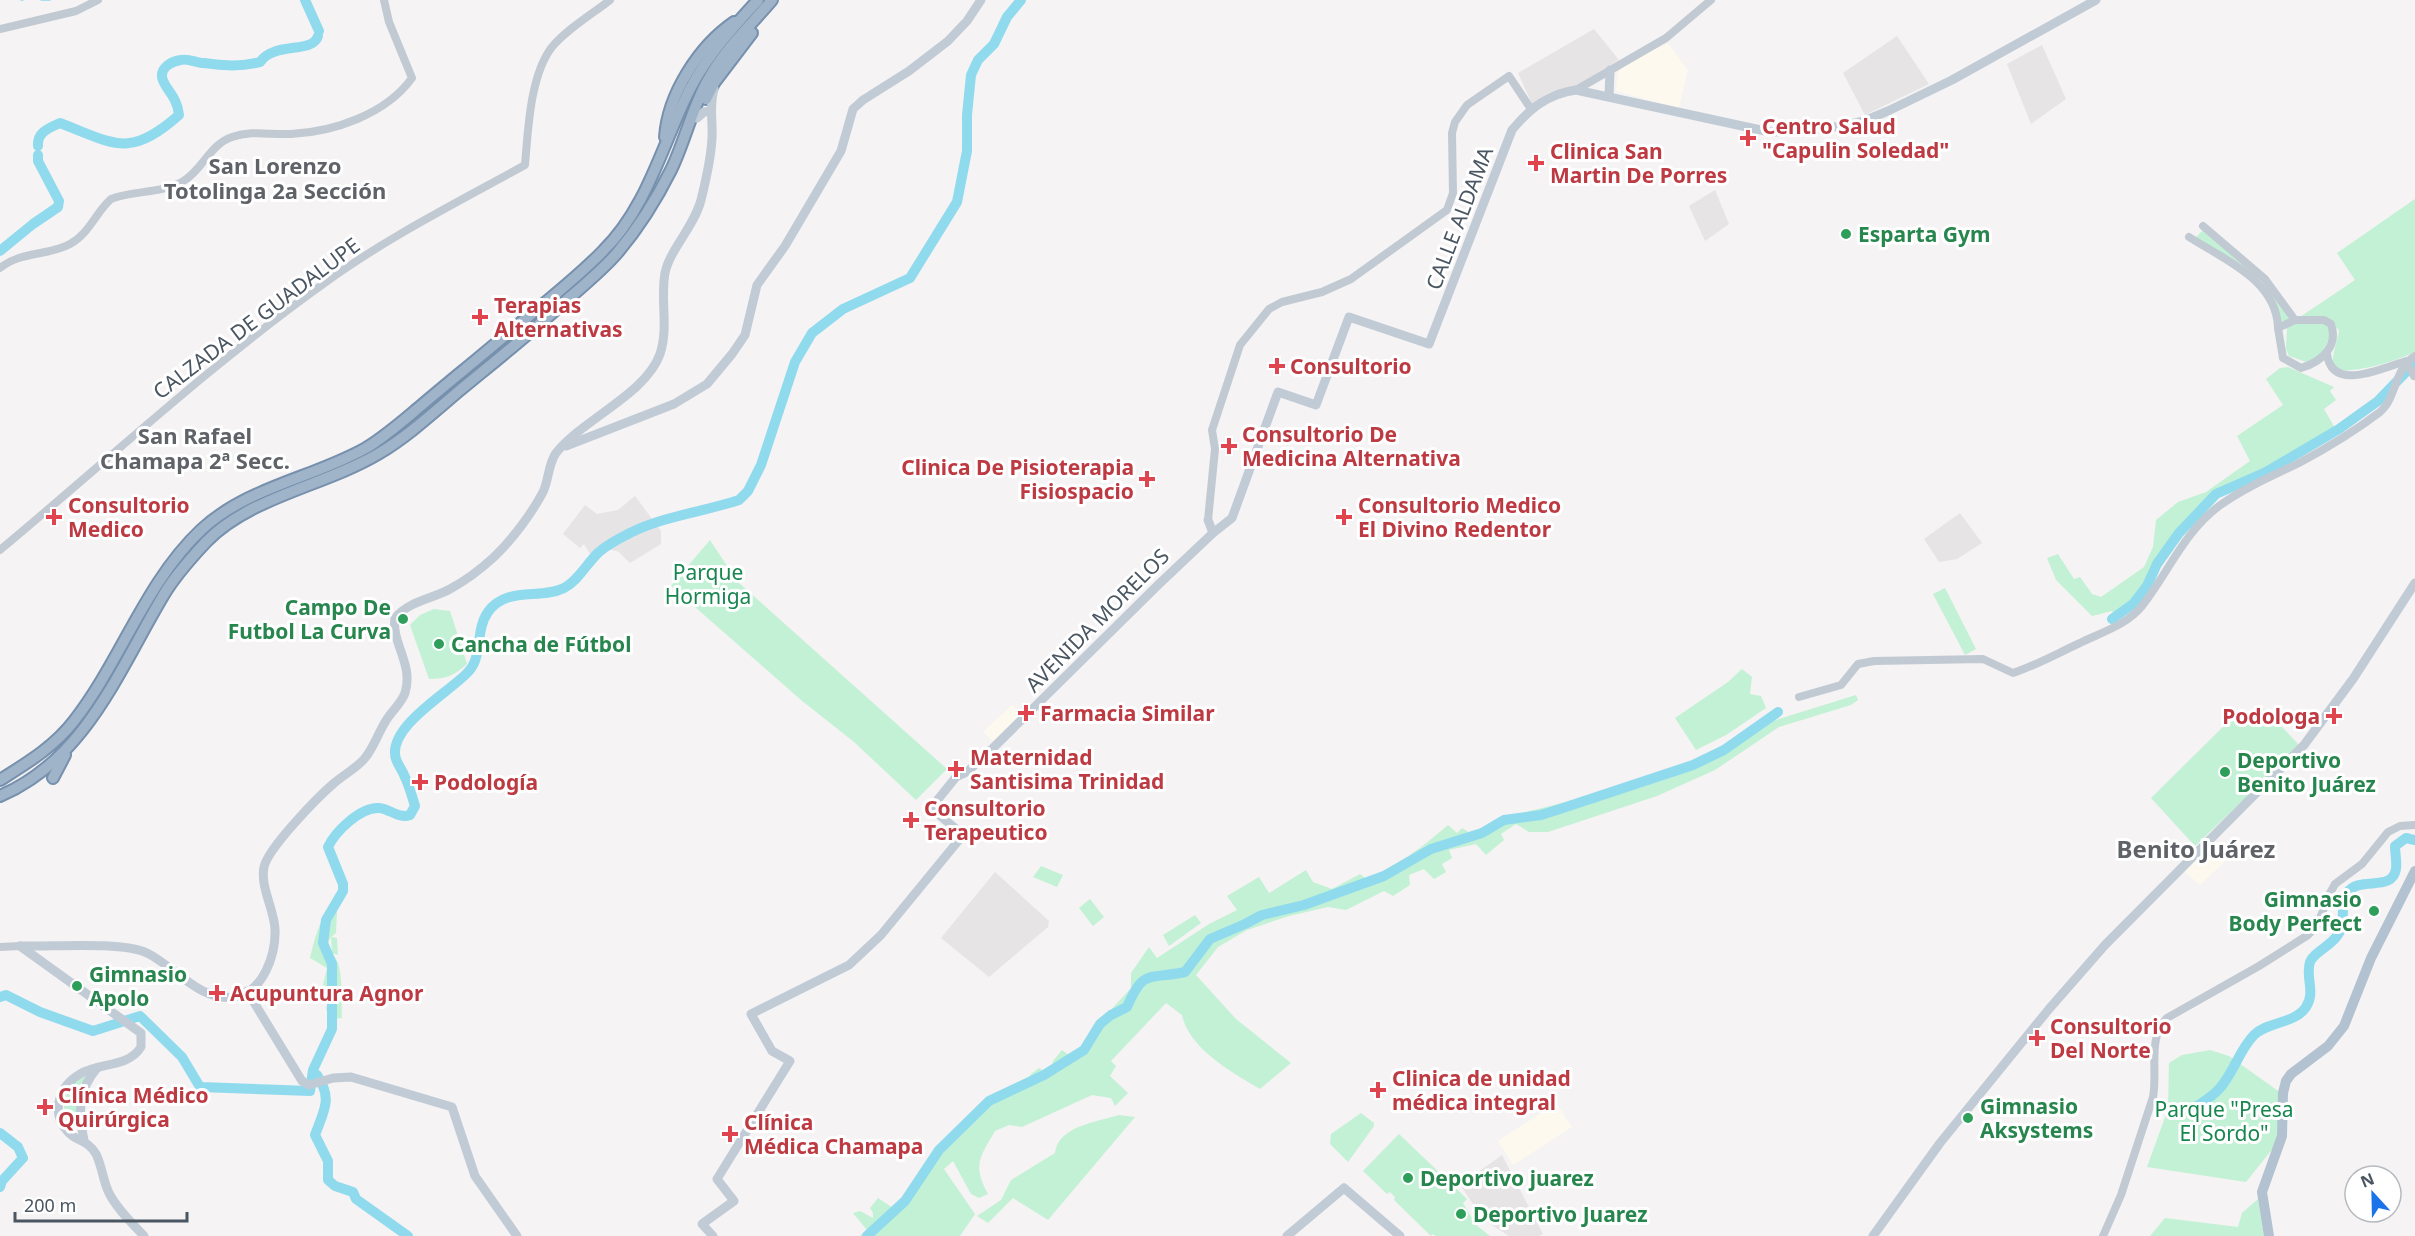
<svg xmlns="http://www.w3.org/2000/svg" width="2415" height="1236" viewBox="0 0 2415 1236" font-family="'Noto Sans',sans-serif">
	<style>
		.commercial { fill: #fdf9ef }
		.education { fill: #e6e4e5 }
		.green { fill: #c3f1d5 }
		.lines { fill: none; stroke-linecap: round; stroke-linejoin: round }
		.stream { stroke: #90daee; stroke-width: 1.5 }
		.river { stroke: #90daee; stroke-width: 10 }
		.trunk-casing { stroke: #7690ad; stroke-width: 14 }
		.tertiary { stroke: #c1cad2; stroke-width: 8 }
		.secondary { stroke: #c1cbd6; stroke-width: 9 }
		.primary { stroke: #b3c2d1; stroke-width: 10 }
		.trunk { stroke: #9fb4c9; stroke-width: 10 }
		.health-dot { fill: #e0444e; stroke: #fff; stroke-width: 2 }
		.leisure-dot { fill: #2e9e5b; stroke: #fff; stroke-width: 2 }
		.labels { text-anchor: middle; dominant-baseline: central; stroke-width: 6; stroke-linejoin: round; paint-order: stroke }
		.health-label { font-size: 21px; font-weight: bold; fill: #be3a42; stroke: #fff; text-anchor: start }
		.street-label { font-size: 21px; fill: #4a5661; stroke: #fff }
		.leisure-label { font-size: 21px; font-weight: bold; fill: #27864d; stroke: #fff; text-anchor: start }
		.park-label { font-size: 21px; fill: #17864f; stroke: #fff }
		.neighbourhood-label { font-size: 22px; font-weight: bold; fill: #5f6368; stroke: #fff }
		.quarter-label { font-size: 24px; font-weight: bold; fill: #5f6368; stroke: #fff }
	</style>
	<rect width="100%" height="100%" fill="#f5f3f3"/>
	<g class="commercial">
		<polygon points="1668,43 1688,70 1679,108 1616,91 1618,72 1628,62"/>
		<polygon points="1012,705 1022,714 994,742 983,732"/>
		<polygon points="2213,841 2229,858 2200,885 2183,871"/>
		<polygon points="1556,1103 1572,1127 1513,1165 1498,1141"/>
	</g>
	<g class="education">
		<polygon points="1594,29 1619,60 1574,87 1548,93 1532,104 1518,73"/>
		<polygon points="1897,36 1929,84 1865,115 1843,73"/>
		<polygon points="2042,45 2066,99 2031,124 2007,64"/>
		<polygon points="1715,190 1729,224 1705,241 1689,206"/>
		<polygon points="635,496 661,531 661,544 630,563 619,552 606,548 592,557 584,544 580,548 563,534 585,505 597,514 618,510"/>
		<polygon points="1960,513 1982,543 1957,559 1939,562 1924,539"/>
		<polygon points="995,872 1049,921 1048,927 989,977 941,938"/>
		<polygon points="1502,1155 1543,1234 1539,1236 1509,1236 1484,1220 1460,1185"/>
	</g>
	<g class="green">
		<path d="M2415,199V352C2390,363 2366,370 2338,371L2333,365C2332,353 2337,343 2339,330L2325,316L2300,317L2355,280L2337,253Z"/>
		<polygon points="2204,229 2253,268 2295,320 2278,328 2272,302 2244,274 2194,239"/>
		<path d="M2297,322C2310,322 2326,319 2332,332L2322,354L2309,363L2289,356L2286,349L2287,327Z"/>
		<polygon points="2288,367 2334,387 2330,391 2336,400 2324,409 2335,428 2265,470 2215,492 2177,532 2157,563 2146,585 2132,603 2114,615 2112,611 2092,616 2056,580 2047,558 2058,554 2074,579 2080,577 2092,594 2101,597 2144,567 2153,547 2156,520 2178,502 2206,492 2250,461 2237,436 2283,405 2266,379 2280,368"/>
		<polygon points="710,540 737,581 947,769 916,800 854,742 801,700 671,586"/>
		<polygon points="1945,588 1976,649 1965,655 1933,594"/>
		<path d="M434,609L450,611L467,664C455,675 446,679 429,679L410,625L420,615Z"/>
		<polygon points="1742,669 1752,677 1750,694 1761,696 1766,708 1726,735 1696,750 1675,718 1728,682"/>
		<path d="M1856,695L1858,700L1851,705L1779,727L1715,770L1657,796L1548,832H1529L1516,824L1501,834L1504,840L1486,855L1476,844L1449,850L1452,858L1442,864L1446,872L1434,879L1424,869L1409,875L1410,885L1393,896L1384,891L1346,910L1328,907L1289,916L1247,930L1218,947L1196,975L1236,1019L1291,1063L1260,1089C1233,1073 1189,1049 1182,1015L1166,1003L1111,1061L1116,1066L1110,1076L1128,1093L1115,1106L1111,1098L1092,1095L1022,1127L1009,1125L995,1131C980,1157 972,1165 988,1194L979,1198L971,1194L953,1161L944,1169L975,1214L960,1236H860L867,1230L853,1213L860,1211L873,1218V1213L870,1208L878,1198L899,1212L915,1190L933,1157L986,1107L1017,1093L1031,1074L1039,1068L1044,1071L1051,1068L1053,1061L1062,1050L1074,1059L1083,1049L1099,1023L1131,988V973L1149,947L1157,958L1209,924L1237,910L1227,896L1259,877L1269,893L1306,870L1313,882L1332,889L1360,874L1366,879C1400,864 1420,849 1448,825L1457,833L1462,828L1470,833L1479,832L1494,820L1586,797L1663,772L1709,754L1763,724Z"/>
		<polygon points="2265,709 2300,746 2195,846 2151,798 2233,717"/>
		<polygon points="1041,866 1063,875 1057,887 1033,877"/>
		<polygon points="1090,899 1104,917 1093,926 1079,908"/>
		<path d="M330,907L337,912L336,933L331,937L337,938L338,955L332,953L331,937C323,949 334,953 338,963C343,979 341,1001 342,1018L329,1019V1013L326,1009L331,988L323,985L327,968L310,958C314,941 319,921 330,907Z"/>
		<polygon points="1195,915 1201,923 1169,946 1163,935"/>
		<polygon points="2210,1050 2229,1056 2281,1093 2278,1142 2246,1182 2147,1167 2168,1109 2169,1063 2182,1055"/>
		<polygon points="90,1072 78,1100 74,1131 67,1121 63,1102 74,1082"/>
		<polygon points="1361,1113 1374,1123 1374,1126 1348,1162 1330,1144 1331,1134"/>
		<path d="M1119,1115L1135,1117L1048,1220L1013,1198L988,1223L977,1216L1001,1200L1011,1180L1055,1153C1058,1126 1097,1122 1119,1115Z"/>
		<polygon points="1399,1134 1467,1199 1463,1203 1476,1225 1490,1236 1436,1236 1433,1234 1431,1236 1394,1200 1395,1197 1390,1192 1387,1194 1363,1171"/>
		<polygon points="2258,1199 2264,1236 2150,1236 2165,1218 2238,1227 2242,1213"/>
	</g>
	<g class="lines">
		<g class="stream">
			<polyline points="21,0 23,0"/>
			<polyline points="41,0 50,0"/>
		</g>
		<g class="river">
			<polyline points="305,0 319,31"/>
			<path d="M38,146C37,132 49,128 60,123C115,144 129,159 179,115C177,95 164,89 162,77C161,67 172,61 181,60C188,58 197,63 204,63C223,66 242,67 260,62C275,41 313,54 318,36"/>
			<polyline points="0,251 33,224 58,207 59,201 38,161 38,155"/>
			<polyline points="2112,619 2133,604 2147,586 2157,564 2179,533 2216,494 2266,472 2339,429 2378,401 2405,373 2415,366"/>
			<path d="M0,997L6,995L40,1012L93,1031L140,1016L182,1057L200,1087L310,1091L313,1070L332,1029V964L323,943L326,920L343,891V884L328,847C335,832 360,807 379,808C390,809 399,819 410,815L415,806C412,796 409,785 404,775C402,770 398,765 396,759C386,727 450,692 468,672C483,657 475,630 488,612C506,586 540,600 564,588C578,581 587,563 599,552C607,545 620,538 630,533C664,516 703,512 739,500L748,491L761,465L795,362L812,333L843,309L910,278L957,202L967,151V115L971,75L978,60L994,44L1007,17L1021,0"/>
			<path d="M317,1075C333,1099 324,1110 315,1135L328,1161V1180L335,1186L353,1192L356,1199L408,1236"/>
			<path d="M2194,1108C2203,1102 2212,1097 2219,1089C2234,1073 2239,1050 2254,1035C2268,1021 2295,1024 2306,1007C2316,992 2305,977 2310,962C2314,951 2335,945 2341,929C2345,917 2340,904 2347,893C2359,875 2392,893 2396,869C2397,861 2395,853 2395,846L2406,838L2415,840"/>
			<polyline points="0,1133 18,1147 23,1158 2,1181 0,1187"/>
			<path d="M867,1236L905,1201L939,1150L989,1101L1044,1075L1084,1050L1100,1024L1111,1015L1127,1007C1144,968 1148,980 1185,972L1210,939L1245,924L1262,915L1304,905L1384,876L1431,849L1482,833L1504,820L1541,815L1560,809L1693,765L1724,750L1778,712"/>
		</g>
		<g class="trunk-casing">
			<g id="trunk">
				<polyline points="706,99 714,83 752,33"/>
				<path d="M665,137C668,94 699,46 734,22"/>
				<polyline points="53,778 65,755"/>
				<path d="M0,780C27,763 54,747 74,721C121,661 145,583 201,530C247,487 313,478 366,448C386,436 405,419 423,404C449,382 475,361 501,339C534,311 573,282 603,251C648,207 662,144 690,89C707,56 733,27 758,0"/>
				<path d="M0,796C85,760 119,670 163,596C174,577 191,558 206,542C249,497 324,486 378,454C407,437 433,413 459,391C493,363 527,336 560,306C579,289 602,271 618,252C639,227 657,198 671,170C685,141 692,108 708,80C724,50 750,26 772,0"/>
			</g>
		</g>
		<g class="tertiary">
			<polyline points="0,29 76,11 98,0"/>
			<polyline points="1576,90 1666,38 1711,0"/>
			<polyline points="2203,226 2265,279 2295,320"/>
			<path d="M2189,237C2223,259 2277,280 2278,328"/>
			<path d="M0,268C21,251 48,256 70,244C89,234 96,212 111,199C134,190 159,194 182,182C202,171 210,144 232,137C252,130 270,135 291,134C334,132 386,114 412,78L389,22L384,0"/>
			<path d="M2295,320H2324L2331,324C2339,347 2321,362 2301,368L2283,358L2278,328Z"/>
			<path d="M2327,354C2332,393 2382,368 2406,361L2414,376"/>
			<polyline points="1208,520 1215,449 1212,430 1240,345 1269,309 1282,302 1322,292 1351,279 1447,210 1453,193 1452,133 1455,122 1467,105 1509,76 1531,109"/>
			<path d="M0,550C108,460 211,364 326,282C388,237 458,202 525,165C528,131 530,75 552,47C567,29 591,15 610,0"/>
			<path d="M1799,697L1841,685L1858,664L1874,661L1983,659L2013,673C2037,665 2058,653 2080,643C2100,633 2127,625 2142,606C2168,573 2184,532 2219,506C2244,488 2272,476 2299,463C2327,448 2355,431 2380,412C2397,398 2394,368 2415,356"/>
			<polyline points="0,947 20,946"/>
			<path d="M2103,1236L2121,1195L2153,1097C2158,1072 2147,1037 2167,1018L2259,966L2308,935L2317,926L2329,895L2335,884L2362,864L2388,832L2400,826L2415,825"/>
		</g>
		<g class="secondary">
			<polyline points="1609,97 1610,70"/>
			<polyline points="697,118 704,112 711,111"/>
			<polyline points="566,446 674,404 707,384 732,354 745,335 757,285 785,246 841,151 853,109 863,100 909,71 948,41 967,21 981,0"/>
			<polyline points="1208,520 1213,533"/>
			<path d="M20,946C52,947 120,941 147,953C174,966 200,1002 234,997C263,993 276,955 275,929C274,909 260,887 264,867C268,848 318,797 333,784C343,775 357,768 365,758C374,747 379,731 387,719C393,710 402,702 405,693C414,664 391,643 395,618C409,601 432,599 450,589C465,581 482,568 494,557C512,540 532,513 543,492C549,480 548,464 556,453C583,419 646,394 660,354C669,327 660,300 665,273C670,249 694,227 701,200C706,180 711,159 712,138C713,121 709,106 714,89"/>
			<path d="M20,946L141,1033V1047C128,1068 100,1062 80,1074C59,1086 50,1113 68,1132C77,1142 87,1139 96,1154C102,1166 103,1181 109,1193C117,1209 132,1223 144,1236"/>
			<polyline points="247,991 302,1081 309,1085 333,1078 351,1077 452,1107 475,1176 517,1236"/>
			<path d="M84,1140C78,1113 78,1090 97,1068"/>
			<path d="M713,1236L702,1224L734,1201L717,1179L790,1061L772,1051L751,1014L849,965L881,935L963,835L931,808L956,777L967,772L993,748L1158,585L1213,533L1232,518L1278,392L1316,405L1349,317L1429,344L1512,130C1530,108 1548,94 1576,90L1770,132L1805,131L1842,126L1864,121L1888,111L1952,80L2096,0"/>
			<polyline points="1287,1236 1344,1188 1400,1236"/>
			<polyline points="1873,1236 1940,1143 2049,1009 2105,945 2304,745 2353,679 2415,583"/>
		</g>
		<polyline class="primary" points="2269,1236 2262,1192 2282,1136 2283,1093 2286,1081 2291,1074 2328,1046 2344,1026 2371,958 2415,871"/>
		<use href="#trunk" class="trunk"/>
	</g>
	<g class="health-dot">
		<path d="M1745 129h6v6h6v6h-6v6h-6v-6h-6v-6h6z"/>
		<path d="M1533 154h6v6h6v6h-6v6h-6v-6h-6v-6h6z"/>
		<path d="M477 308h6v6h6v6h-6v6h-6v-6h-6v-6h6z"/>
		<path d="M1274 357h6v6h6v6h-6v6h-6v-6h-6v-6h6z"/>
		<path d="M1226 437h6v6h6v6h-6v6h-6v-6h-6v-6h6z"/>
		<path d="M1144 470h6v6h6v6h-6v6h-6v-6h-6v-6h6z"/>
		<path d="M51 508h6v6h6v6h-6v6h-6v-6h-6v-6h6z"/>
		<path d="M1341 508h6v6h6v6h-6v6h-6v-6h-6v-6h6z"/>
		<path d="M1023 704h6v6h6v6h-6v6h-6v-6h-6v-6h6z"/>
		<path d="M2331 707h6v6h6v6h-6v6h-6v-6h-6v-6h6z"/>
		<path d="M953 760h6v6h6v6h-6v6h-6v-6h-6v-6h6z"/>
		<path d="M417 773h6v6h6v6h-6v6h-6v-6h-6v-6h6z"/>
		<path d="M908 811h6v6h6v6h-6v6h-6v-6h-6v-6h6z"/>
		<path d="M214 984h6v6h6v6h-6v6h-6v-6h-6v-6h6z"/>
		<path d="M2034 1029h6v6h6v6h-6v6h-6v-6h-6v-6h6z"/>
		<path d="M1375 1081h6v6h6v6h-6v6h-6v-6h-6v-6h6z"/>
		<path d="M42 1098h6v6h6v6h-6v6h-6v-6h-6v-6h6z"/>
		<path d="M727 1125h6v6h6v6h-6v6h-6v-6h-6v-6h6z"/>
	</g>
	<g class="leisure-dot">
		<circle cx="1846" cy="234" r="6"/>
		<circle cx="403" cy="619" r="6"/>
		<circle cx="439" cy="644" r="6"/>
		<circle cx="2225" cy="772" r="6"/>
		<circle cx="2374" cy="911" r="6"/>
		<circle cx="77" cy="986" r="6"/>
		<circle cx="1968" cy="1118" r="6"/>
		<circle cx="1408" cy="1178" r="6"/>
		<circle cx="1461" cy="1214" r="6"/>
	</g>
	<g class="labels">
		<g class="health-label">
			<text x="1762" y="126">Centro Salud<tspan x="1762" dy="24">"Capulin Soledad"</tspan></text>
			<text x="1550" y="151">Clinica San<tspan x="1550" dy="24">Martin De Porres</tspan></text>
			<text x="494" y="305">Terapias<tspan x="494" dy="24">Alternativas</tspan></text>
			<text x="1290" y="366">Consultorio</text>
			<text x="1242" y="434">Consultorio De<tspan x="1242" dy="24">Medicina Alternativa</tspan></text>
			<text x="1134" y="467" text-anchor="end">Clinica De Pisioterapia<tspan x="1134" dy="24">Fisiospacio</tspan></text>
			<text x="68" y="505">Consultorio<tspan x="68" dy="24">Medico</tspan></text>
			<text x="1358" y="505">Consultorio Medico<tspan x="1358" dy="24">El Divino Redentor</tspan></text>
			<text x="1040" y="713">Farmacia Similar</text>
			<text x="2320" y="716" text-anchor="end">Podologa</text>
			<text x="970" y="757">Maternidad<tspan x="970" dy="24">Santisima Trinidad</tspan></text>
			<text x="434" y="782">Podología</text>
			<text x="924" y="808">Consultorio<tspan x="924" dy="24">Terapeutico</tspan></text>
			<text x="230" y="993">Acupuntura Agnor</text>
			<text x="2050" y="1026">Consultorio<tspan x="2050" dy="24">Del Norte</tspan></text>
			<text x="1392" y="1078">Clinica de unidad<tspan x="1392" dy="24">médica integral</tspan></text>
			<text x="58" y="1095">Clínica Médico<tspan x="58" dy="24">Quirúrgica</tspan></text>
			<text x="744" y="1122">Clínica<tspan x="744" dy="24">Médica Chamapa</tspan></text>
		</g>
		<g class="street-label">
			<text transform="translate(1459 218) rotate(-69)">CALLE ALDAMA</text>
			<text transform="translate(256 318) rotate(-37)">CALZADA DE GUADALUPE</text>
			<text transform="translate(1097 620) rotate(-45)">AVENIDA MORELOS</text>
		</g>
		<g class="leisure-label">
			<text x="1858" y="234">Esparta Gym</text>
			<text x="391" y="607" text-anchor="end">Campo De<tspan x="391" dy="24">Futbol La Curva</tspan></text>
			<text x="451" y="644">Cancha de Fútbol</text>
			<text x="2237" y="760">Deportivo<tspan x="2237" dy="24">Benito Juárez</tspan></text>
			<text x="2362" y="899" text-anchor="end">Gimnasio<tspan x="2362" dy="24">Body Perfect</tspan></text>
			<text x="89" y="974">Gimnasio<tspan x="89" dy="24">Apolo</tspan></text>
			<text x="1980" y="1106">Gimnasio<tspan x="1980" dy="24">Aksystems</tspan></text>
			<text x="1420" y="1178">Deportivo juarez</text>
			<text x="1473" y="1214">Deportivo Juarez</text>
		</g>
		<g class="park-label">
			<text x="708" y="572">Parque<tspan x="708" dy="24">Hormiga</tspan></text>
			<text x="2224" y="1109">Parque "Presa<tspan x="2224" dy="24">El Sordo"</tspan></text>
		</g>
		<g class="neighbourhood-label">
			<text x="275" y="165">San Lorenzo<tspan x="275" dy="25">Totolinga 2a Sección</tspan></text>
			<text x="195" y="435">San Rafael<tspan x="195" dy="25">Chamapa 2ª Secc.</tspan></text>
		</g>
		<g class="quarter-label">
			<text x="2196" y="848">Benito Juárez</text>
		</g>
	</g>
	<g transform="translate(2373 1194) rotate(338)"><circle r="28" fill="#ffffff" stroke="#b7bbc0" stroke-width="1.5"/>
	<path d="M0-4.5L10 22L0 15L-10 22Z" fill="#1a73e8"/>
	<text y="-9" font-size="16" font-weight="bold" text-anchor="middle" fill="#4a5661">N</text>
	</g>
	<path d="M15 1212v9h172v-9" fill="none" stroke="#4a5661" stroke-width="3"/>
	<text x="24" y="1212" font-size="18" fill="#4a5661" stroke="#ffffff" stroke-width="4.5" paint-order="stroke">200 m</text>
</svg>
